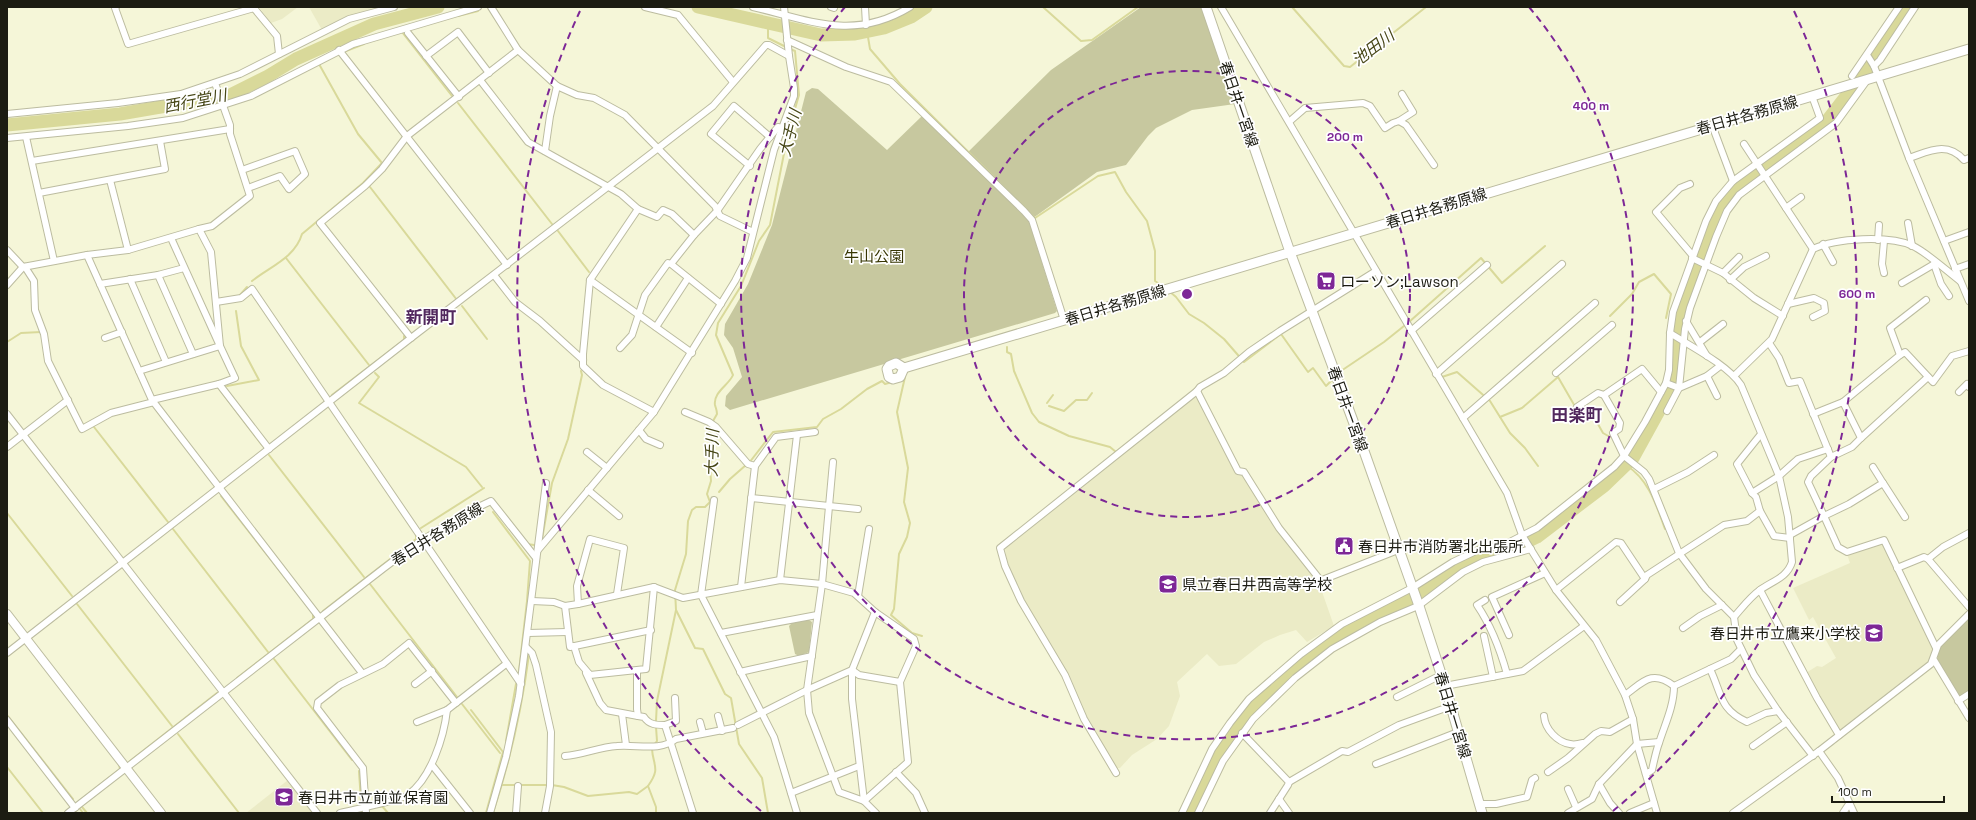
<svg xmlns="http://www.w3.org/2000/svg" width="1976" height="820" viewBox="0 0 1976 820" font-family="'Space Grotesk','Noto Sans JP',sans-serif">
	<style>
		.built { fill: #ebebc6 }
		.green { fill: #c7c89f }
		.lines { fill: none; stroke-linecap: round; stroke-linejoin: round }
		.stream { stroke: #d9d99a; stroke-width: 2 }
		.river { stroke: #d9d99a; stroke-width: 13 }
		.street-casing { stroke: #bcbca0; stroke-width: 8 }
		.secondary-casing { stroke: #bcbca0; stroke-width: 10 }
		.primary-casing { stroke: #bcbca0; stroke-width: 11 }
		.street { stroke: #fff; stroke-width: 6 }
		.secondary { stroke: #fff; stroke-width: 8 }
		.primary { stroke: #fff; stroke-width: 9 }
		.ring { fill: none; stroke: #7d2796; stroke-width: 2; stroke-dasharray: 7 5 }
		.labels { text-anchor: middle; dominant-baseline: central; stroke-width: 3.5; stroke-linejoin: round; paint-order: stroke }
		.street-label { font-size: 15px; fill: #1c1c12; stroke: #fff }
		.park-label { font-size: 15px; fill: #373603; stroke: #fff }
		.poi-label { font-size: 15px; fill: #1c1c12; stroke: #fff; text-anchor: start }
		.water-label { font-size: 16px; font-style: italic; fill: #474717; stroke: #fff }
		.quarter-label { font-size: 17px; font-weight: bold; fill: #51285e; stroke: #fff }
		.centre { fill: #7d2796; stroke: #fff; stroke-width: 2 }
		.ring-label { font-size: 12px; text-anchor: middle; font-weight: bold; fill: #7d2796; stroke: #fff; stroke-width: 3.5; stroke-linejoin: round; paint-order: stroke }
	</style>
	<rect width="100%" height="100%" fill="#f5f6d8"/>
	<g class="built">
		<polygon points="259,7 298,7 282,19 271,23"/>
		<polygon points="309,7 385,7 322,30"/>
		<polygon points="1193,397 1199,399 1244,475 1320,586 1334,626 1307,642 1296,630 1280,635 1264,642 1236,664 1219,666 1207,654 1177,682 1180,696 1169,726 1157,739 1132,755 1120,768 1115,768 1029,610 1007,562 1005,549"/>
		<polygon points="1883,543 1934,647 1932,658 1929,663 1841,731 1838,731 1806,673 1817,666 1822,667 1836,658 1813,617 1809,620 1793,588 1850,563 1847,554"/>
		<polygon points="288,780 313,813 246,813"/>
	</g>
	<g class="green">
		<polygon points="1141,7 1201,7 1235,104 1192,110 1156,128 1148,136 1126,165 1097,172 1029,221 1057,311 1055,313 730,410 725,406 726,396 742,377 733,348 724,335 725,324 748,284 772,225 806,92 812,88 818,89 887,150 922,116 964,156 1051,70"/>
		<polygon points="1969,617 1969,692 1961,697 1959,696 1937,661 1939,648"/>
		<polygon points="809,620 812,622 809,652 799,656 795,654 789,626 792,623"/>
	</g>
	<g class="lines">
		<g class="stream">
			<polyline points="1043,7 1081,41 1092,40 1138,7"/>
			<polyline points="1292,7 1344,66 1350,67 1426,7"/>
			<polyline points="458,16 478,11"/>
			<polyline points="768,22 768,38 786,47"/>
			<polyline points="867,31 870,49 900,84 1035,218 1098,176 1115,172 1126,192 1147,221 1155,251 1155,281 1164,287"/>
			<polyline points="402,32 452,96"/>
			<polyline points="346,51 364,44"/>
			<polyline points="458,103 552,224"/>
			<polyline points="370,187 457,300"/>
			<polyline points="558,231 589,272"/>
			<polyline points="286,258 369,365"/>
			<path d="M252,281C269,267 295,258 302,234L363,183L382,163L358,134L319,64"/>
			<polyline points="1169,291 1176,297 1189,314 1204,323 1224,339 1244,362 1281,334 1308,372 1313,368 1326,386 1334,378"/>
			<polyline points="240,295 247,287"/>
			<polyline points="462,306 487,339"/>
			<polyline points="1610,316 1632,294 1639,282 1654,274 1671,294 1666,318"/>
			<polyline points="7,342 21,333 41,332"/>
			<polyline points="1007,347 1007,352 1011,354 1014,371 1032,413 1039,422 1069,436 1110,447 1116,452"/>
			<polyline points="375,373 379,377 359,403 466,467 482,487"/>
			<polyline points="1338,373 1384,342 1409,322 1481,258 1502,283 1545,246"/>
			<polyline points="1441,376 1442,377 1457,372 1490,401 1510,433 1525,448 1538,466"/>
			<polyline points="905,377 897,412 908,468 904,502 910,523 907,537 899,554 894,609 891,615 912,633 922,636"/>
			<polyline points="227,386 259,380 241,346 236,311"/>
			<polyline points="220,390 262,445"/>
			<polyline points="332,395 404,340 404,336"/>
			<polyline points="1047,403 1053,395"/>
			<polyline points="1049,406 1064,411 1076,400 1087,400 1092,393"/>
			<polyline points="1500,417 1522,408 1558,377 1584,422 1594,417 1603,433 1610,437"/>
			<polyline points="94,427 168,522"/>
			<polyline points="269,455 364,577"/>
			<polyline points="749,463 773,432 817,427 823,419 841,409 867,389 882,381 885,384 892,382"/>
			<path d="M1626,465C1649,480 1656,504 1665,529"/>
			<polyline points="719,492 730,479 746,465"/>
			<polyline points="221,496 297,593"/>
			<polyline points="493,512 530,561 527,601 519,671"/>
			<polyline points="7,513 72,596"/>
			<polyline points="421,528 484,488"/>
			<polyline points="173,529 268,652"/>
			<polyline points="542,539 552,483 568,439 582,375 581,371"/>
			<polyline points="527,544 534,545"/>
			<polyline points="370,584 457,697"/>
			<polyline points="77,604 172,726"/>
			<polyline points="323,611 416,539 416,535"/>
			<polyline points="274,659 352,760"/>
			<polyline points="237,678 313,619 313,614"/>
			<polyline points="462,704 500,753"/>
			<polyline points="471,710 503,752 486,813"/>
			<polyline points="7,715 73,799"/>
			<polyline points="656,721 657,701 676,610"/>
			<polyline points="178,734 239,813"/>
			<polyline points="506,741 516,684"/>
			<polyline points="654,745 657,741 656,727"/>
			<path d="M652,749C653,766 661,768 648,786L656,807V813"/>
			<polyline points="130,761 217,693"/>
			<polyline points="7,767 43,813"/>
			<polyline points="359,771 361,802"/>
			<polyline points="502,785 547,785"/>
			<polyline points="552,785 564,787 588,796 629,792 637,794 648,786"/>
			<polyline points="78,802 120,769 119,764"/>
			<polyline points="82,807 87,813"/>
			<polyline points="380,807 382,806 388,813"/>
			<polyline points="80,809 83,813"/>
			<polyline points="354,813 360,811 362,813"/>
			<path d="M493,813C510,761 522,708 529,654"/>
			<path d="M768,813L762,778L739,744L731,698L725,694L703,649L695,648L676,610L675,590L686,554L688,521L692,510L696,507H705L710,502L707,494L711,481L710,467L714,449L709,428L717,414C717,410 716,409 715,405C713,392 729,385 733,375L716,335L718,323L741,286L759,241L770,225L788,133L799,95L795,51L790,49"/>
		</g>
		<g class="river">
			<polyline points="698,7 821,35 855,34 884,28 911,17 926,7"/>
			<polyline points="7,125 120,114 230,95 268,76 296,59 374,24 438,7"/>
			<polyline points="1189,813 1213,764 1243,720 1254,705 1303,661 1323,646 1356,626 1421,593 1462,565 1479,557 1516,547 1537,537 1604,486 1633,458 1671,389 1675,375 1681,309 1710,226 1721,206 1734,191 1802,142 1826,122 1879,54 1907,7"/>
		</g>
		<g class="street-casing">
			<g id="street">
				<polyline points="116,7 115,8 128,44 254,8"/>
				<polyline points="253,7 277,36 279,54"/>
				<polyline points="491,7 518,50 557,86 577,95 594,98 625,115 715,206 720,216 753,232"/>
				<polyline points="645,7 678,15 733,82"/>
				<path d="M753,7C811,21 854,41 910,7"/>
				<polyline points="831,7 834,8"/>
				<polyline points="865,7 866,25"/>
				<polyline points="1221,7 1507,493 1522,535 1556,590 1596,640 1625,695 1633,719 1637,744 1657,813"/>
				<polyline points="408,33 459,97"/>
				<polyline points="787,40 846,67 891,82 1024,211 1032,220 1064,320"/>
				<polyline points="339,50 507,265"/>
				<polyline points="1867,55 1874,66 1909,158 1969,301"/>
				<polyline points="426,56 458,32 489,73"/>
				<polyline points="1874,66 1880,60 1915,7"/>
				<polyline points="1852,76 1899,7"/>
				<polyline points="480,80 528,142 621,194 638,209 590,280 583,354 583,366 603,385 654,412"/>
				<polyline points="7,114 118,103 181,94 240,74 349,19 394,7"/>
				<polyline points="1290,121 1305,108 1363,103 1370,106 1385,128 1393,123 1399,121 1406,125 1434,165"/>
				<polyline points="1399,121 1413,112 1402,94"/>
				<polyline points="1712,125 1733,181"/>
				<polyline points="26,137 54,261"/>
				<polyline points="7,138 128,126 183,118 251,96 353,44 478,7"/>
				<polyline points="1744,144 1813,249"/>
				<polyline points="545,151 550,116 557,86"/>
				<path d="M1909,158C1930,151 1947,141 1964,160L1969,158"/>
				<polyline points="32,161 230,129"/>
				<polyline points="750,166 711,134 734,106 770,137"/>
				<polyline points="242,170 295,151 305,174 289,189 280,176 248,188"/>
				<polyline points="110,180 128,250"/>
				<polyline points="1690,184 1680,188 1656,212 1693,256"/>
				<polyline points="39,193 165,169 160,141"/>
				<polyline points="1786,208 1801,197"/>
				<polyline points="638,209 657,217 663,210 672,214 694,235"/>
				<polyline points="1908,223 1912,246"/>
				<polyline points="199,229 212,226 250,196 230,134 230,125 215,83"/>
				<polyline points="1878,240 1879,225"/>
				<polyline points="1884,241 1882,264 1884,273"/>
				<polyline points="1944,241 1969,232"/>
				<polyline points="1823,244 1833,262"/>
				<polyline points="7,250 23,267 87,255 128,250 199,229 211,252 220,346 235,378 219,384 152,400"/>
				<polyline points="87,255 152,400 362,673"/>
				<polyline points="1692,258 1723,273 1754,298 1783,316"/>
				<polyline points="1934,264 1941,284 1949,296"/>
				<polyline points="25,267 34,281 35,310 44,334 48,361 82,429 111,413 154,402"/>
				<polyline points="1955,269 1969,264"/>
				<polyline points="1723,273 1739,257"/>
				<polyline points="158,275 193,354"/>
				<polyline points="494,275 515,302 540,321 583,360"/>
				<polyline points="130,279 166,362"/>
				<polyline points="590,280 692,353"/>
				<polyline points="1730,280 1744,267 1766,256"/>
				<polyline points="1902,283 1936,263"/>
				<polyline points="100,284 158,275 184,268"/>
				<polyline points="7,285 23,267"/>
				<polyline points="216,302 241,298 252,289 521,684"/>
				<polyline points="721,304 671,264 694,235 717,211 760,149 778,127 782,128"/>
				<polyline points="1788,304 1814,298 1824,303 1825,311 1813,317"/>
				<polyline points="1686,321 1707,356"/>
				<polyline points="656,327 688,278"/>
				<polyline points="1411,331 1487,265"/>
				<path d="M1670,333C1690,346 1728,365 1741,385L1779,476L1788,517L1792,562C1787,578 1772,581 1760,590C1750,597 1742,608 1734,617"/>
				<polyline points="105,338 122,332"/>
				<polyline points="411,338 320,223 365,186 382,169 407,136 518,50"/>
				<polyline points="1700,342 1723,324"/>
				<polyline points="1769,343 1779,358 1789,383 1800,381 1831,457 1811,476 1808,482 1824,516 1849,504 1883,483 1873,467"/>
				<polyline points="620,348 632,335 645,295 668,263 671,264"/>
				<polyline points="1900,355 1905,352 1933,382 1952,356 1969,351"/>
				<polyline points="139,371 220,346 171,238"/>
				<polyline points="1556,373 1612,325"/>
				<polyline points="1436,374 1562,264"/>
				<polyline points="1707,376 1717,396"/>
				<path d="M1734,376L1772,339L1813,249C1836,238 1889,235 1913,246C1926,252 1947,271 1960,281"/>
				<polyline points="1666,383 1679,388 1707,376 1720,366"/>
				<polyline points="219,384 269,449"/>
				<polyline points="1197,391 1238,471 1244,472 1279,528 1321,581"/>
				<polyline points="1661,392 1642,369 1604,395 1620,423 1619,429 1613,433 1624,456 1644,472 1649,479 1679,553 1706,589 1734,617 1737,640 1754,675 1778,711 1813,756"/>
				<polyline points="1959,392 1967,384 1969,387"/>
				<polyline points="1843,402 1900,355 1890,328 1926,300"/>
				<polyline points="1577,407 1598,393 1604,395"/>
				<polyline points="1667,411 1679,388 1685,329 1690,308 1716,237 1727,211 1739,195 1751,186 1836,123 1868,79"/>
				<polyline points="685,412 709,422 716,427 748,464 755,466"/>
				<polyline points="7,414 317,813"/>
				<polyline points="1813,414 1843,402 1861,438 1852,447 1831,457"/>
				<polyline points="1463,418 1595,303"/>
				<polyline points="639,430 646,439 660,445"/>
				<polyline points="1761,434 1737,464 1752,493 1756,497 1760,511 1774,536 1790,538"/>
				<polyline points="1861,438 1928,377"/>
				<polyline points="7,447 68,400"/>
				<polyline points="587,452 607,468"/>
				<polyline points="833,462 822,584 807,690 809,713 839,792 864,801 852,699 852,670 875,612"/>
				<polyline points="1883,483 1905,517"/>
				<polyline points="1654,489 1688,472 1714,455"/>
				<polyline points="588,490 619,516"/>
				<polyline points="1752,493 1779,476 1798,459 1828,449"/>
				<polyline points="751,498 858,509"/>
				<polyline points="714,500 701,595 774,737 797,813"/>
				<polyline points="1790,535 1824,516 1838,547 1847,552 1884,540 1936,648"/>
				<polyline points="538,550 654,412 735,281 747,258 774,150 794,96 794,88 789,56 784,7"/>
				<polyline points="1928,559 1943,547 1969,533"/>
				<polyline points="1897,568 1924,557 1928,559 1969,607"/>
				<polyline points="780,580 797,435"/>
				<polyline points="1317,582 1398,550"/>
				<polyline points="741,587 755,466 776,437 815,432"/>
				<polyline points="1556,590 1616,542 1621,543 1645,579"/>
				<polyline points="1760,590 1817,698 1839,735"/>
				<polyline points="858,596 869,529"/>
				<path d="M1485,600L1477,605C1492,627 1500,649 1507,674"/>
				<polyline points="532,601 554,602 565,606 578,604 654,587 683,598 780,580 822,584 854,593 875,612 914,639 916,646 900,682 908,762 864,801 876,813"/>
				<polyline points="1620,602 1645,579 1647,575 1724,525 1747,521 1760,511"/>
				<polyline points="578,604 577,586 590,539 624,548 617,594"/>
				<polyline points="565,606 570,647 651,630"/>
				<polyline points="1683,628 1700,616 1722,605"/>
				<polyline points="528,633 567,632"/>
				<polyline points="721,633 817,615"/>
				<polyline points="1509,635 1492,597 1545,573"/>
				<polyline points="1484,636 1493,677"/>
				<polyline points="574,646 579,662 590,675 646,669 654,587"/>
				<polyline points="526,647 532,653 536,665 551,732 550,786 545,813"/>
				<polyline points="7,653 411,338 713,106 766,45 769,45 789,56"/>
				<polyline points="1934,660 1969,718"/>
				<path d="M1710,669C1722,694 1719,709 1747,722L1766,713L1778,711"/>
				<path d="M637,671V709L638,716L644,717C649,725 657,725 665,725L693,813"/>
				<polyline points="740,672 812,656"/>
				<polyline points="586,673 600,703 606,710 638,716"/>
				<polyline points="415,684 432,671"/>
				<polyline points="1445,686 1523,671 1584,626"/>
				<path d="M1625,695C1643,682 1652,669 1674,686"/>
				<polyline points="1397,697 1441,675"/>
				<polyline points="1958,701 1969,694"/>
				<polyline points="622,714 626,745"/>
				<polyline points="718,716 722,731"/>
				<path d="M1544,716C1545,729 1557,742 1570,744C1574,745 1579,744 1583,743"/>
				<polyline points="7,720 75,808"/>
				<polyline points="417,722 447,710"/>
				<polyline points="700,722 703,733"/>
				<polyline points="665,725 676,721 675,698"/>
				<polyline points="738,725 807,690 852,670 859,675 900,682"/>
				<polyline points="1242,733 1289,782 1288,785 1270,813"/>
				<polyline points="1753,746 1787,722"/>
				<polyline points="1819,751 1838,778 1854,813"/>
				<path d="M565,756C582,755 599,747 617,746C636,744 660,752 676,739L733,728"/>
				<polyline points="1376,764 1458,732"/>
				<polyline points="432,765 470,813"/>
				<polyline points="896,772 916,793 925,813"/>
				<polyline points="1548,772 1568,758 1595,734 1601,731 1610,732 1633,719"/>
				<polyline points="1116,773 1084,719 1065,675 1021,601 1005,566 1000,548 1197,391 1200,387 1224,373 1249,352 1280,331 1376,271"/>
				<path d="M1646,774L1652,770C1654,761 1656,751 1659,743C1665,724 1674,706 1674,686L1731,659L1741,649"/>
				<polyline points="1289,782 1342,751 1348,752 1399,725 1451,706"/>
				<polyline points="1599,784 1610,803 1619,813"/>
				<polyline points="1568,789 1576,807"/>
				<polyline points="791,793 859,766"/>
				<polyline points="1279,799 1289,813"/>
				<polyline points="1479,804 1496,804 1527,797 1532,780 1535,778"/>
				<path d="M68,813L384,568C418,542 452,519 491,501L536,558"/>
				<path d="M340,813C351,810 403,800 408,795C431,778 444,737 447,710L506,664"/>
				<polyline points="366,813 363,768 317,708 318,702 340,685 383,664 409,643 456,703"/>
				<polyline points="490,813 506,757 519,696 546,483"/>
				<polyline points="516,813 518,786"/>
				<polyline points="1182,813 1212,749 1230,723 1249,699 1301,654 1342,624 1412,588 1453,562 1478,550 1506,544 1537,528 1614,467 1624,456 1645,422 1666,383 1669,370 1670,333 1673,312 1706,221 1716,201 1733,181 1820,118 1812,96"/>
				<polyline points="1198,813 1223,761 1253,719 1295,678 1332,649 1380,622 1418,606 1463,572 1483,562 1531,549"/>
				<polyline points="1568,813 1592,799 1599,784 1637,744 1659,742"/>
				<polyline points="1630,813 1654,803"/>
				<polyline points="1733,813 1819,751 1931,664 1938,645 1969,614"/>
				<polyline points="1843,813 1849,804"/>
			</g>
		</g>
		<g class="secondary-casing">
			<polyline id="secondary" points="7,614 161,813"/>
		</g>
		<g class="primary-casing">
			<g id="primary">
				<polyline points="1206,7 1290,252 1359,437 1418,603 1445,686 1482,813"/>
				<polygon points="896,363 904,368 900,377 893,379 889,377 887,369 889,366"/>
				<polyline points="904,368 1969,49"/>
			</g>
		</g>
		<use href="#street" class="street"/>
		<use href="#secondary" class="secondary"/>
		<use href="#primary" class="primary"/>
	</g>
	<g class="ring">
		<circle cx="1187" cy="294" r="223"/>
		<path d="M1529 7A446 446 0 1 1 845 7"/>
		<path d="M761 811A670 670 0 0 1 580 11M1794 11A670 670 0 0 1 1613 811"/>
	</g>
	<defs>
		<g id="supermarket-square" transform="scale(1)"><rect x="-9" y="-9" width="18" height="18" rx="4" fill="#7d2796" stroke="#fff"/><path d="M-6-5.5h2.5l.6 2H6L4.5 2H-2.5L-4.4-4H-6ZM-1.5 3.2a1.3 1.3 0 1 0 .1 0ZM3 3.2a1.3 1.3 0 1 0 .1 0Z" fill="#fff"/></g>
		<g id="civic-square" transform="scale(1)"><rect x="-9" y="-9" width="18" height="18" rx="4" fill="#7d2796" stroke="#fff"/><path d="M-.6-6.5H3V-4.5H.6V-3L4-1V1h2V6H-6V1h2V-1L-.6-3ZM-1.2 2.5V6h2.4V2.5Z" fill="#fff"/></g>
		<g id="school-square" transform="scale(1)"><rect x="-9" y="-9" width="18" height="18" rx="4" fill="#7d2796" stroke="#fff"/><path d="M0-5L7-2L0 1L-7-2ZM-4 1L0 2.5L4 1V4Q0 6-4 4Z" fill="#fff"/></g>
	</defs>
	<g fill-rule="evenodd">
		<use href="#supermarket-square" x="1326" y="281"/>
		<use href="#civic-square" x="1344" y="546"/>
		<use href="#school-square" x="1168" y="584"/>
		<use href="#school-square" x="1874" y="633"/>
		<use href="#school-square" x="284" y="797"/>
	</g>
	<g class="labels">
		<g class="street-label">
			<text transform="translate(1239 104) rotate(71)">春日井一宮線</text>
			<text transform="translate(1747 115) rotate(-16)">春日井各務原線</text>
			<text transform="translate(1436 208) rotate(-17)">春日井各務原線</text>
			<text transform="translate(1115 305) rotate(-17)">春日井各務原線</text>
			<text transform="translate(1348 409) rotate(70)">春日井一宮線</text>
			<text transform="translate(437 534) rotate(-32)">春日井各務原線</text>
			<text transform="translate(1453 715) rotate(73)">春日井一宮線</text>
		</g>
		<g class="park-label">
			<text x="874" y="256">牛山公園</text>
		</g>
		<g class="poi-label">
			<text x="1340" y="281">ローソン;Lawson</text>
			<text x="1358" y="546">春日井市消防署北出張所</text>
			<text x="1182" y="584">県立春日井西高等学校</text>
			<text x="1860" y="633" text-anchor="end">春日井市立鷹来小学校</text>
			<text x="298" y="797">春日井市立前並保育園</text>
		</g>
		<g class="water-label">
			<text transform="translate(1373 48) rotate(-37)">池田川</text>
			<text transform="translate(195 101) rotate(-11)">西行堂川</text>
			<text transform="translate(790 133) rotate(-76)">大手川</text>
			<text transform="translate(712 453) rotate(-88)">大手川</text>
		</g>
		<g class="quarter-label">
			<text x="431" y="317">新開町</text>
			<text x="1577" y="415">田楽町</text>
		</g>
	</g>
	<circle cx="1187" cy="294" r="6" class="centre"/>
	<g class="ring-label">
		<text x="1591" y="110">400 m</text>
		<text x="1345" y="141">200 m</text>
		<text x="1857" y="298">600 m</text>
	</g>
	<rect width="1976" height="820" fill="none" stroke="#1c1c12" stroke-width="16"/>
	<path d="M1832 796v6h112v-6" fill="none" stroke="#1c1c12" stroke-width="2"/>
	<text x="1838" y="796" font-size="12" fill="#1c1c12" stroke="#ffffff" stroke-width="3" paint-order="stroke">100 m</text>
</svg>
